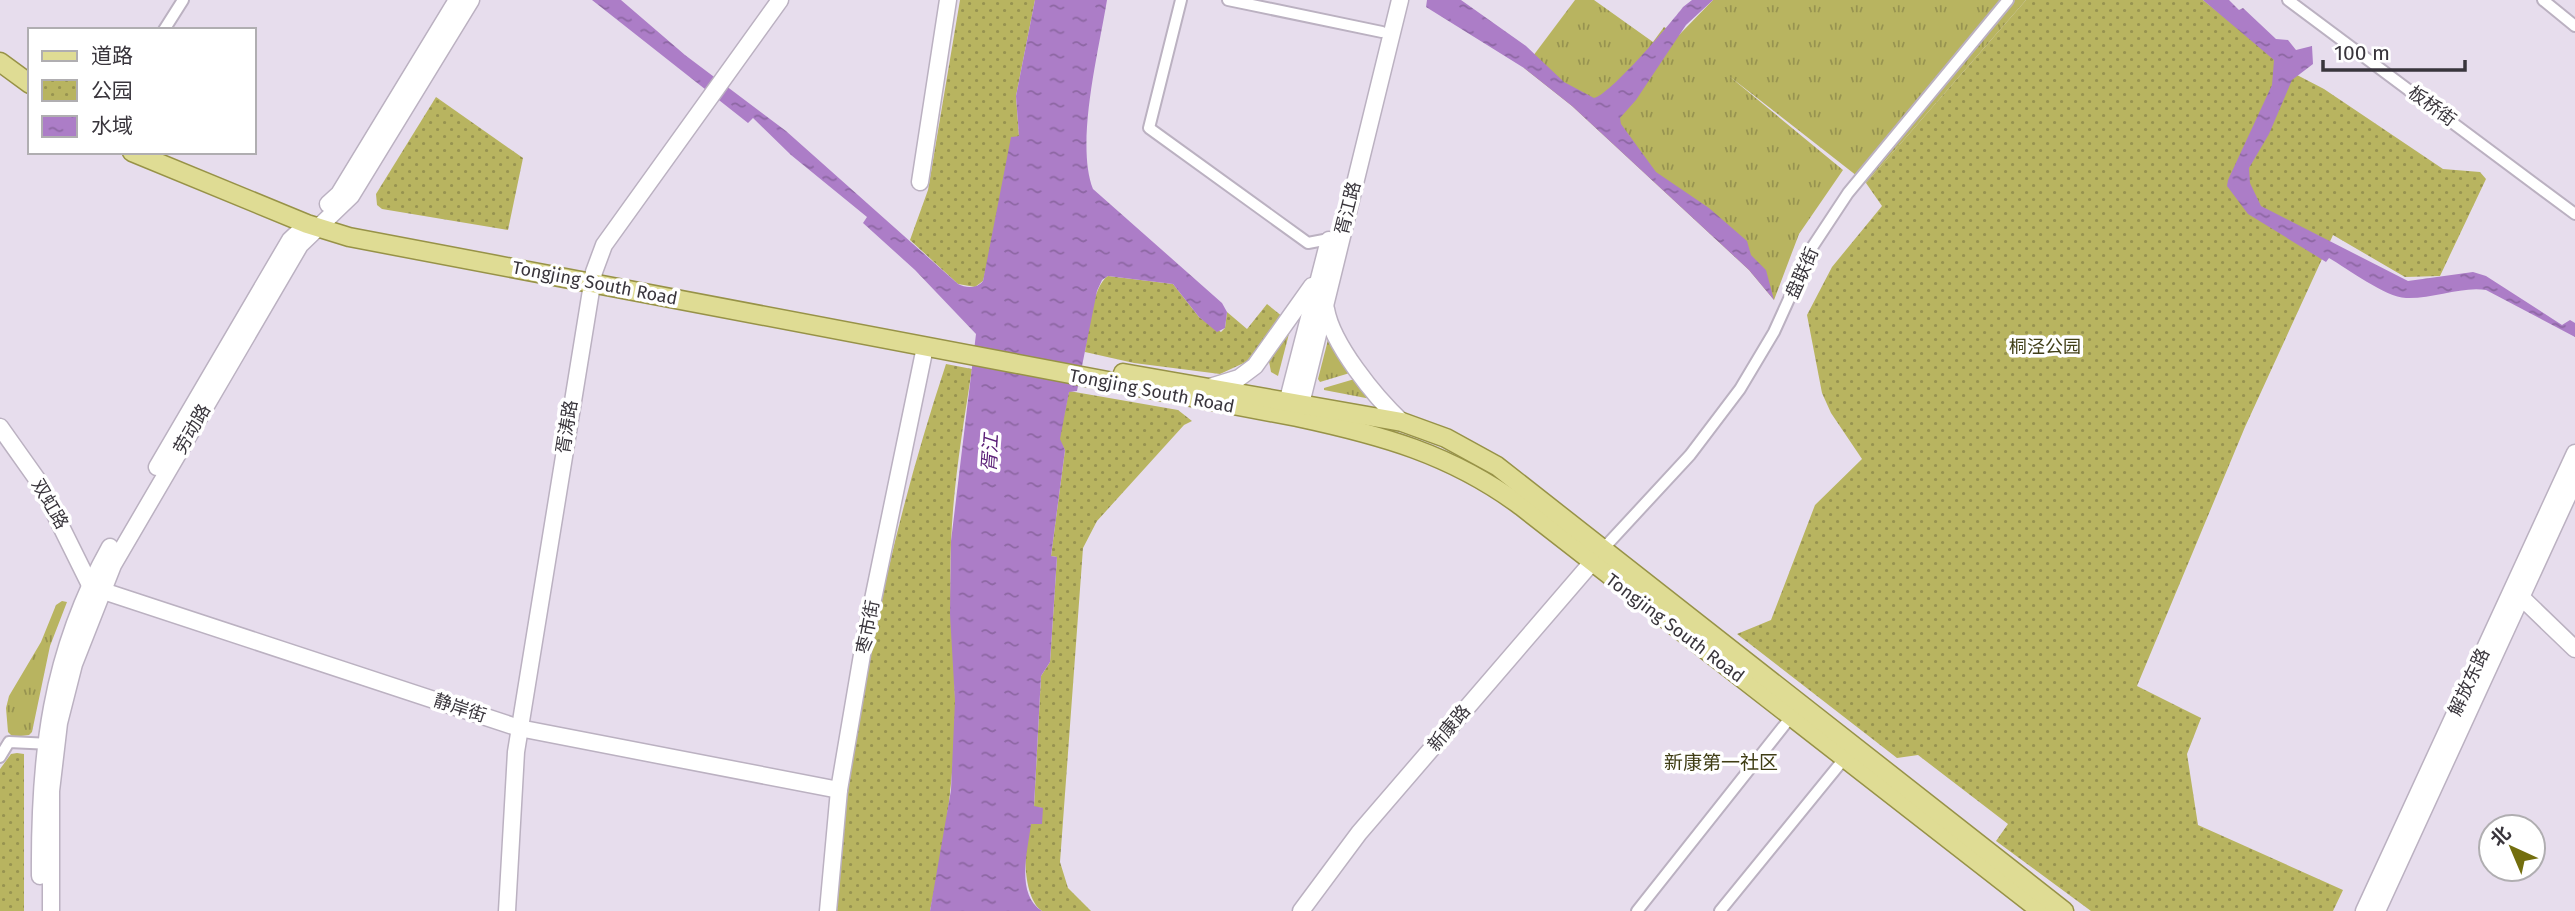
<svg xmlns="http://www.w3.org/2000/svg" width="2575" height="911" viewBox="0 0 2575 911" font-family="'Fira Sans','Noto Sans SC',sans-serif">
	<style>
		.grass { fill: url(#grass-tufts) }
		.park { fill: url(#park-dots) }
		.water { fill: url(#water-ripples) }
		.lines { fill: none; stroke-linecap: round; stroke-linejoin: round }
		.street-casing { stroke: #bbb1c1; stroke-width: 14 }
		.secondary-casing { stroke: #bbb1c1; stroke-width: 19 }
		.primary-casing { stroke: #979247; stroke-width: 21 }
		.street { stroke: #fff; stroke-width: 10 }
		.secondary { stroke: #fff; stroke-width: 16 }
		.primary { stroke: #dfdc94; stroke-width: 18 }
		.labels { text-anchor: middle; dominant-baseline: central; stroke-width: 7; stroke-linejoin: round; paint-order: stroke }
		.street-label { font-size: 18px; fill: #39353c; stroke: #fff }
		.park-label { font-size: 18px; fill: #413f17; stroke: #fff }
		.water-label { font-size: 19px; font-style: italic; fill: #5c2078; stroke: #fff }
		.neighbourhood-label { font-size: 19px; fill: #3f3d14; stroke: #fff }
	</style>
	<defs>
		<pattern id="grass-tufts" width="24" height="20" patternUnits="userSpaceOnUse" patternTransform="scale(1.75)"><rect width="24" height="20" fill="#b8b460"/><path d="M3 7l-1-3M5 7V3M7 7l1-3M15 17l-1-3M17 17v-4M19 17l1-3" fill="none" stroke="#979350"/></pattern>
		<pattern id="park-dots" width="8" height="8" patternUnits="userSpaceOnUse" patternTransform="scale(1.75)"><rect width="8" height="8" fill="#b8b460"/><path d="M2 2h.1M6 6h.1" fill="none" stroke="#979350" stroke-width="1.8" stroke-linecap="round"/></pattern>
		<pattern id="water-ripples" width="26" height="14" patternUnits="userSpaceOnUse" patternTransform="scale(1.75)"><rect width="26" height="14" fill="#ac7dc7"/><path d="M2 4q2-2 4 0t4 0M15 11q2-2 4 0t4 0" fill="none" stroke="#8d67a3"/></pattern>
	</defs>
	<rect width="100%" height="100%" fill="#e7dded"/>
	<g class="grass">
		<polygon points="1575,0 1594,0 1653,42 1664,27 1679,35 1713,0 2026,0 1866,183 1729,76 1843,170 1799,234 1774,300 1749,270 1572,106 1524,68"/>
		<polygon points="1291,326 1278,376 1271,372 1268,356"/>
		<polygon points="1329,336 1353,372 1320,382 1318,379"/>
		<polygon points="1358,378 1371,399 1324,390 1324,388"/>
		<polygon points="62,601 67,602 50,646 32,732 29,735 13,737 8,732 6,708 9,696 41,642 56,605"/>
	</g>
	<g class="park">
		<polygon points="960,0 1035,0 1016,96 1019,136 983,281 975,287 958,284 910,240 928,190"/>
		<polygon points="2026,0 2203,0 2297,75 2324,89 2443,169 2480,172 2486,179 2440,276 2405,277 2333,235 2245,427 2137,686 2201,718 2187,754 2198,825 2343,890 2333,911 2091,911 1996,841 2008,824 1918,755 1897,758 1737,634 1771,620 1815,505 1862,459 1831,413 1822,393 1807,315 1832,267 1882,206 1866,183"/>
		<polygon points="436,97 523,158 508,230 382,209 377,205 376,194"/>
		<path d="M1108,276L1173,284L1199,317L1221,332L1225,328L1227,312L1247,329L1267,304L1283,317L1246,362L1220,374L1134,363L1085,352C1088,334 1092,286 1108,276Z"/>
		<path d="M946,364L972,369C963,427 953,486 951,544C949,596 954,647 955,699C956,770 945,842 930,911H832C851,725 887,542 946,364Z"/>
		<path d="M1069,391L1178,410L1192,421L1184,425L1097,521L1083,548L1060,862L1068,888L1091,911H1042C1022,898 1022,841 1032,822C1035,817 1039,812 1042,808L1034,807L1041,676L1050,662L1057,557L1051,556L1065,450L1059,439Z"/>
		<polygon points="17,753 24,754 24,911 0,911 0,769 11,754"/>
	</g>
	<g class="water">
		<path d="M592,0H621L685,55L786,131L958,284C966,288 977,289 983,281L1011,137L1019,136L1016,96L1035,0H1107C1099,50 1075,143 1093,189L1222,303L1227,312L1225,328L1217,332L1199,317L1173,284L1108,276L1102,280L1097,291L1077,391L1069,392L1060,439L1065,450L1051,556L1057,557L1050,662L1041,676L1034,806L1043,808L1042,824H1031C1028,850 1015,894 1042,911H930L951,790L955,701L950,614L951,541L976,334L915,270L863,223L867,217L791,155L753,118L748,123Z"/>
		<path d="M1427,0H1461L1526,46L1564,82L1594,98C1610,95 1671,23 1683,7L1692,0H1713L1686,25L1636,100L1620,118L1621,124L1656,172L1709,208L1747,241L1751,255L1766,270L1774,300L1749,270L1572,106L1524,68L1426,7Z"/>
		<path d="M2203,0H2229L2239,10L2243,8L2276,39L2288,40L2296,50L2312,46L2313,64L2292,80L2269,134L2249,168L2250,183L2261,206L2408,281L2473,272L2486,276L2562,325L2570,320L2575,323V337L2486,290C2462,286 2433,299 2406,298C2385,297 2348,269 2329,258L2326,262L2248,214L2227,186L2228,180L2272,85L2274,60Z"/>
	</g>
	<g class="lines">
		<g class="street-casing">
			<g id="street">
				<polyline points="1181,0 1149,128 1308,243 1329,239"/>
				<polyline points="1228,0 1382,32"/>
				<polyline points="2288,0 2575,214"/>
				<polyline points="2543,0 2575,26"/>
				<polyline points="164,30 183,0"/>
				<polyline points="1603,549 1690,455 1740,389 1774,332 1813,246 1848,193 2008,0"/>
				<polyline points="0,757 9,742 51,744"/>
				<polyline points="1637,911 1794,713"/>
				<polyline points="1720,911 1848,754"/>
			</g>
		</g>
		<g class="secondary-casing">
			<g id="secondary">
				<polyline points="920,182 948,0"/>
				<polyline points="328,204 339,194 457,0"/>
				<path d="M1326,309C1332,344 1375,397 1402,422"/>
				<polyline points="1210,387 1239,378 1255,366 1312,286"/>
				<polyline points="1285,411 1329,240"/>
				<polyline points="1298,416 1400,0"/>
				<polyline points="0,427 39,482 91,587 519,728 839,790"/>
				<polyline points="157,467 290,240 306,225"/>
				<polyline points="2513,593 2520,596 2575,649"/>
				<path d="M40,876C39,756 50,654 110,547"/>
				<polyline points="51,911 51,791 59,723 74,664 113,565 300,245 351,196 471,0"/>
				<polyline points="507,911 516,752 594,272 604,245 780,0"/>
				<polyline points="828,911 839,790 864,643 925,347"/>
				<polyline points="1301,911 1359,833 1600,553"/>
				<polyline points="2364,911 2575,453"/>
				<polyline points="2377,911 2575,480"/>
			</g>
		</g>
		<g class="primary-casing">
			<g id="primary">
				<polyline points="0,62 30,84"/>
				<path d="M132,152L307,224L349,237L1297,417C1381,435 1451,454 1521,506L2041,911"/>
				<polyline points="1123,373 1402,422 1446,438 1497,466 2064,911"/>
			</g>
		</g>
		<use href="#street" class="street"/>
		<use href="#secondary" class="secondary"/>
		<use href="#primary" class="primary"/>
	</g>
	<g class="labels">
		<g class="street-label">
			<text transform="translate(2432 106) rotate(36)">板桥街</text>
			<text transform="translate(1348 208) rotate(-76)">胥江路</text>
			<text transform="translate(1802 273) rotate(-66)">盘联街</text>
			<text transform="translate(595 283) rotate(11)">Tongjing South Road</text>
			<text transform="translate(1152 391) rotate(11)">Tongjing South Road</text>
			<text transform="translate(567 427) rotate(-81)">胥涛路</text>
			<text transform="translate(192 429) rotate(-60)">劳动路</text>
			<text transform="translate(50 504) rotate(60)">双虹路</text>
			<text transform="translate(868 627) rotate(-79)">枣市街</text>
			<text transform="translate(1675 628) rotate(37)">Tongjing South Road</text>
			<text transform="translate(2469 682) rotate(-65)">解放东路</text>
			<text transform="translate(460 708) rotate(18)">静岸街</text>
			<text transform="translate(1449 728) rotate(-50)">新康路</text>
		</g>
		<g class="park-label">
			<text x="2045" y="347">桐泾公园</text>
		</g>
		<g class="water-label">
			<text transform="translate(990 453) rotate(-86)">胥江</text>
		</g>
		<g class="neighbourhood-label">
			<text x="1721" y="762">新康第一社区</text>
		</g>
	</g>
	<rect x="28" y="28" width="228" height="126" fill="#ffffff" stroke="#b0aeb1" stroke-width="2"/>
	<rect x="42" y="51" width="35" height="10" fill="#dfdc94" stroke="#b0aeb1" stroke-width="2"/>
	<text x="91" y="63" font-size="21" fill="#39353c">道路</text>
	<rect x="42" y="80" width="35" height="21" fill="url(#park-dots)" stroke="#b0aeb1" stroke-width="2"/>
	<text x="91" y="98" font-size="21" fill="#39353c">公园</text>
	<rect x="42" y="116" width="35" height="21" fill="url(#water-ripples)" stroke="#b0aeb1" stroke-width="2"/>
	<text x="91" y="133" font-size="21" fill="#39353c">水域</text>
	<g transform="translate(2512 848) rotate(316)"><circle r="33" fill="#ffffff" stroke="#b0aeb1" stroke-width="2"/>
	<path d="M0-5L12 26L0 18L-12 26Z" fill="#736e0e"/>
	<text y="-10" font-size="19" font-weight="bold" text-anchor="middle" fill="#39353c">北</text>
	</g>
	<path d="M2323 60v10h142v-10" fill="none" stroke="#39353c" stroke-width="3.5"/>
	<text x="2334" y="60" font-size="21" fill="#39353c" stroke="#ffffff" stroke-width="5" paint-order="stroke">100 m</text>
</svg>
